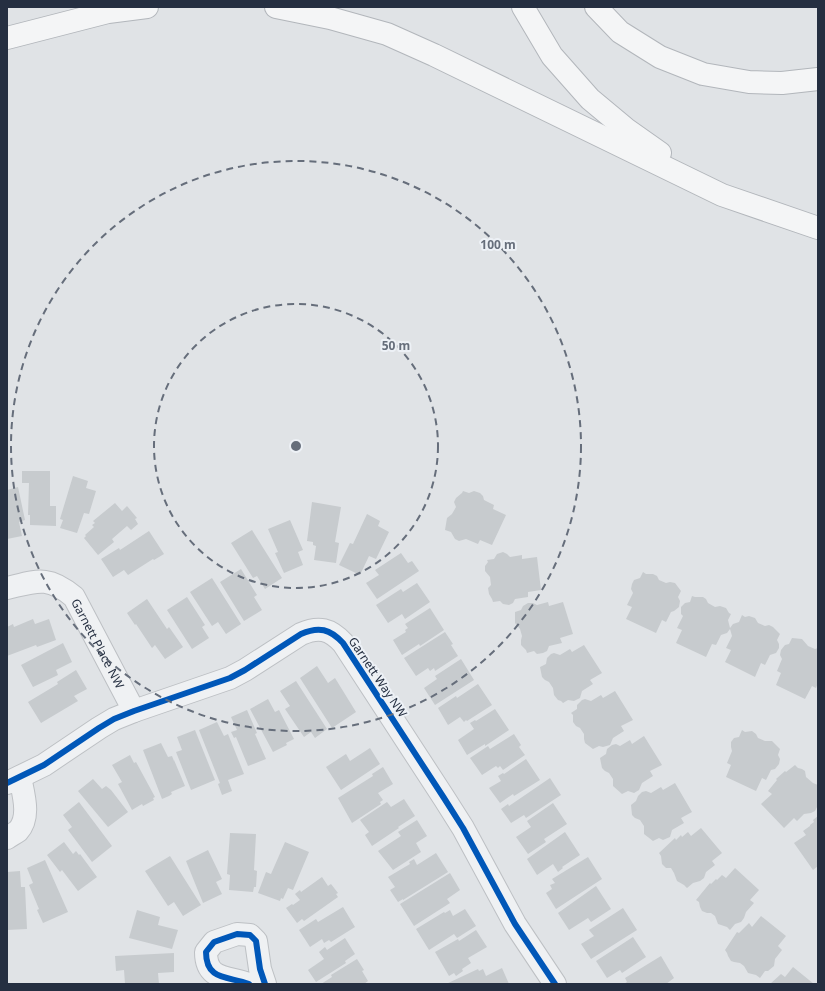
<svg xmlns="http://www.w3.org/2000/svg" width="825" height="991" viewBox="0 0 825 991" font-family="'Noto Sans',sans-serif">
	<style>
		.building { fill: #c7cbce }
		.lines { fill: none; stroke-linecap: round; stroke-linejoin: round }
		.minor-casing { stroke: #bdc0c4; stroke-width: 24 }
		.motorway-casing { stroke: #b2b6bb; stroke-width: 24 }
		.minor { stroke: #eff1f3; stroke-width: 22 }
		.motorway { stroke: #f4f5f6; stroke-width: 22 }
		.cycleway-casing { stroke: #edf1f6; stroke-width: 8 }
		.cycleway { stroke: #0057b8; stroke-width: 6 }
		.ring { fill: none; stroke: #666e7b; stroke-width: 2; stroke-dasharray: 7 5 }
		.labels { text-anchor: middle; dominant-baseline: central; stroke-width: 4; stroke-linejoin: round; paint-order: stroke }
		.street-label { font-size: 12px; fill: #252f41; stroke: #edf1f6 }
		.centre { fill: #666e7b; stroke: #edf1f6; stroke-width: 2 }
		.ring-label { font-size: 12px; text-anchor: middle; font-weight: bold; fill: #666e7b; stroke: #edf1f6; stroke-width: 4; stroke-linejoin: round; paint-order: stroke }
	</style>
	<rect width="100%" height="100%" fill="#e0e3e6"/>
	<g class="building">
		<polygon points="22,471 50,471 50,506 56,506 56,526 30,525 30,515 28,515 29,483 22,483"/>
		<polygon points="73,476 88,481 86,488 96,491 89,514 84,513 77,533 60,528 63,520 60,519"/>
		<polygon points="18,487 25,520 19,522 22,536 7,539 7,490"/>
		<polygon points="463,491 469,493 474,491 480,493 483,496 484,500 494,505 493,509 506,515 492,545 480,540 478,544 466,539 459,541 455,539 451,532 445,530 447,518 452,514 456,507 454,502 456,498 462,493"/>
		<polygon points="312,502 341,507 335,542 339,543 336,563 314,560 316,546 313,545 313,542 307,541"/>
		<polygon points="115,503 122,511 127,506 137,518 135,519 138,524 131,530 127,526 112,539 114,542 98,555 84,538 86,536 85,535 94,527 92,525 95,523 93,521"/>
		<polygon points="367,514 380,521 378,526 389,532 376,559 369,556 360,575 339,565 350,543 353,544"/>
		<polygon points="290,520 303,550 298,552 303,565 284,573 275,553 278,552 268,529"/>
		<polygon points="252,530 282,578 265,589 257,576 253,578 231,543"/>
		<polygon points="149,531 164,554 154,560 153,559 128,575 124,570 113,577 101,559 119,548 120,550"/>
		<polygon points="503,552 507,554 510,557 522,555 522,559 537,557 541,590 528,592 528,597 515,599 513,603 509,605 503,604 500,601 493,602 492,599 489,594 488,588 491,585 490,577 485,571 485,566 488,562 487,560 494,559 497,554"/>
		<polygon points="401,553 408,563 412,561 419,571 377,599 366,583 379,575 375,570"/>
		<polygon points="241,569 257,595 254,597 262,610 244,621 220,582"/>
		<polygon points="643,572 646,574 653,574 657,576 659,580 666,583 670,582 675,583 681,591 678,597 680,601 679,607 674,611 671,612 666,622 662,620 656,633 626,619 632,607 627,605 633,593 631,589 632,584 634,580 640,578"/>
		<polygon points="212,578 241,624 226,634 218,622 212,626 190,592"/>
		<polygon points="417,583 430,602 405,619 402,614 388,623 376,605 401,589 403,592"/>
		<polygon points="692,596 695,597 703,597 706,599 708,603 715,607 720,606 726,608 729,613 731,614 728,620 730,628 733,624 739,622 742,615 745,617 749,616 755,618 758,623 765,626 769,625 773,627 780,634 777,640 779,644 779,648 776,653 770,655 765,665 761,663 755,677 725,662 731,650 726,648 732,636 730,629 727,633 721,635 716,645 712,644 706,657 676,643 682,630 677,628 683,616 681,614 681,607 685,603 690,602"/>
		<polygon points="187,597 205,625 202,627 209,638 192,649 167,610"/>
		<polygon points="147,599 167,629 169,627 183,647 165,659 155,645 152,648 136,624 135,625 127,613"/>
		<polygon points="548,602 549,606 563,602 573,634 560,638 562,643 549,646 547,651 543,653 537,654 534,651 527,653 526,650 521,645 521,640 522,636 520,629 515,623 515,612 521,610 523,606 528,603 533,603 537,605"/>
		<polygon points="430,608 444,630 420,646 419,644 402,655 393,640 406,632 405,630 408,628 405,624"/>
		<polygon points="33,619 35,624 49,619 56,640 37,647 36,645 7,656 7,627 13,624 14,627"/>
		<polygon points="445,632 453,644 451,645 458,656 435,671 434,668 430,671 428,668 416,676 404,658"/>
		<polygon points="792,638 802,639 808,646 815,649 818,648 818,683 816,688 812,686 805,699 776,685 781,673 777,671 782,659 780,655 781,650 785,645 789,644"/>
		<polygon points="63,643 72,662 56,670 58,675 33,687 21,665"/>
		<polygon points="584,645 602,673 590,680 593,684 582,691 580,698 574,701 568,700 563,703 561,701 558,700 554,695 553,688 549,682 545,680 542,677 540,667 546,664 547,658 551,654 554,653 560,655 570,649 572,652"/>
		<polygon points="461,659 474,680 435,705 424,688 437,679 435,676"/>
		<polygon points="317,666 328,683 335,678 356,712 332,728 300,678"/>
		<polygon points="76,670 87,689 74,696 78,701 41,723 28,702 58,684 57,682"/>
		<polygon points="296,681 327,729 315,738 311,732 304,737 285,709 290,706 280,691"/>
		<polygon points="478,684 492,705 467,721 466,720 464,722 460,717 448,725 438,708 456,696 457,698"/>
		<polygon points="615,691 633,720 621,726 624,731 613,738 610,745 603,747 599,746 593,749 585,743 584,739 584,734 580,728 576,726 573,722 573,715 571,713 577,709 577,705 582,700 585,699 591,701 601,695 603,698"/>
		<polygon points="268,699 275,712 279,710 294,739 286,743 287,745 273,752 250,709"/>
		<polygon points="495,709 509,730 485,746 485,744 467,755 458,740 474,729 470,723 475,720 476,721"/>
		<polygon points="247,710 257,733 255,734 266,759 248,766 236,737 234,738 231,732 237,730 231,717"/>
		<polygon points="217,722 224,736 228,734 244,774 228,780 232,791 222,795 218,784 220,783 199,730"/>
		<polygon points="195,730 215,780 191,790 176,752 182,750 177,737"/>
		<polygon points="742,730 745,732 752,731 756,734 758,738 765,741 772,741 780,749 778,755 780,759 779,764 775,769 771,770 766,780 762,778 756,791 726,777 731,765 727,763 732,751 731,747 731,742 734,738 739,737"/>
		<polygon points="514,734 521,745 519,747 525,755 503,770 500,766 498,768 496,766 482,775 470,758 488,746 490,749"/>
		<polygon points="644,736 662,765 650,771 653,776 642,783 639,790 634,793 628,791 622,794 613,786 613,779 609,773 605,771 602,768 600,758 606,754 607,749 612,745 616,744 620,746 630,740 632,744"/>
		<polygon points="161,743 168,757 172,756 174,761 174,760 185,786 171,792 172,794 169,796 162,799 143,750"/>
		<polygon points="370,748 380,764 341,790 326,767 346,754 350,761"/>
		<polygon points="130,755 134,763 136,762 155,797 153,798 154,800 143,806 142,804 132,810 118,784 122,782 112,765"/>
		<polygon points="526,759 540,780 514,796 513,794 500,803 489,788 501,781 498,776 503,773 504,774"/>
		<polygon points="795,765 798,768 802,769 805,771 806,777 813,783 818,785 818,805 815,811 811,813 804,814 797,821 794,818 784,828 761,804 772,794 768,791 777,780 776,779 785,771 786,772"/>
		<polygon points="383,767 393,784 378,793 383,800 380,802 381,804 352,823 338,798 373,776 372,774"/>
		<polygon points="550,778 561,795 526,818 524,815 511,823 501,809 508,804 509,806"/>
		<polygon points="93,779 102,789 106,786 111,790 128,812 108,827 78,791"/>
		<polygon points="675,783 692,812 681,818 684,823 672,830 670,837 663,840 659,838 653,841 644,834 644,826 640,820 635,818 632,815 631,805 636,801 638,796 642,792 646,791 651,793 661,787 663,790"/>
		<polygon points="404,799 415,816 398,827 399,828 372,846 365,835 369,832 360,820 387,802 391,807"/>
		<polygon points="79,802 112,846 92,862 68,830 72,827 63,815"/>
		<polygon points="553,803 567,824 544,839 546,842 528,854 516,837 531,827 527,821"/>
		<polygon points="818,816 818,866 813,870 794,843 806,835 803,831 810,826 810,825 814,822 813,820"/>
		<polygon points="417,820 427,836 416,843 421,852 393,870 378,851 401,836 398,832"/>
		<polygon points="701,828 722,853 712,861 715,865 706,872 704,878 700,881 693,883 687,888 684,885 677,881 674,873 671,868 666,868 662,864 661,856 659,853 675,838 676,840 681,835 682,837 688,832 691,836"/>
		<polygon points="565,832 580,855 562,867 563,868 558,872 553,864 537,875 527,859"/>
		<polygon points="230,833 256,834 254,870 257,871 256,887 254,887 253,892 229,890 230,875 227,874"/>
		<polygon points="64,842 73,854 76,851 79,855 80,854 97,877 78,891 62,870 60,872 47,855"/>
		<polygon points="285,842 309,852 293,890 288,888 283,899 281,898 280,901 258,893 266,872 271,874"/>
		<polygon points="208,850 222,879 216,882 222,894 203,903 186,861"/>
		<polygon points="436,853 448,872 403,900 403,899 398,902 390,890 395,887 388,877 410,864 409,862 414,859 417,865"/>
		<polygon points="170,856 201,905 183,916 174,902 168,906 145,871"/>
		<polygon points="588,857 602,879 556,909 546,893 552,889 550,885 555,883 552,879"/>
		<polygon points="45,860 68,912 43,923 37,910 39,909 29,885 33,883 27,868"/>
		<polygon points="735,868 759,890 750,900 754,903 746,912 744,918 741,922 735,924 730,930 727,927 718,924 715,916 711,913 707,913 702,911 700,907 699,902 696,900 710,883 711,884 716,879 717,880 722,875 726,878"/>
		<polygon points="20,871 21,887 25,887 27,929 7,930 7,872"/>
		<polygon points="450,873 460,890 447,899 450,903 414,926 400,904"/>
		<polygon points="322,877 328,886 331,884 338,893 336,894 338,897 304,921 302,919 297,923 286,908 292,904 293,905 300,900 295,894 300,890 301,892"/>
		<polygon points="596,886 611,909 591,922 588,918 569,930 558,913"/>
		<polygon points="343,907 355,927 331,942 329,940 324,943 322,939 310,947 299,930 316,919 318,922"/>
		<polygon points="623,908 637,930 591,959 581,944 594,936 589,930"/>
		<polygon points="465,909 476,926 457,938 454,934 429,950 416,929 444,912 445,913 450,910 453,916"/>
		<polygon points="137,910 160,917 158,925 178,930 172,949 129,938"/>
		<polygon points="761,916 786,936 778,946 782,950 775,959 774,966 768,971 765,971 760,978 756,975 748,973 744,966 740,963 734,962 731,961 728,956 727,953 725,950 737,932 739,933 749,923 752,927"/>
		<polygon points="476,930 487,947 468,958 471,963 462,969 463,971 456,976 454,973 449,976 435,952 458,939 459,941"/>
		<polygon points="633,937 646,957 622,973 620,970 607,978 596,961"/>
		<polygon points="345,938 355,954 345,961 346,963 316,982 308,970 324,959 319,952 325,947 327,950"/>
		<polygon points="174,953 174,972 158,973 159,984 125,984 124,970 116,971 115,956"/>
		<polygon points="661,956 674,978 666,984 624,984 627,982 625,978"/>
		<polygon points="357,959 364,970 362,971 368,981 364,984 321,984 332,977 331,975"/>
		<polygon points="793,967 814,984 770,984 781,974 785,977"/>
		<polygon points="502,968 509,984 446,984 478,969 479,971 483,969 486,976"/>
	</g>
	<g class="lines">
		<g class="minor-casing">
			<g id="minor">
				<path id="s1" d="M7,588C37,581 48,575 74,597L134,711"/>
				<path d="M7,783L44,765L99,728L114,719L134,711L230,678L245,670L301,634C319,626 330,629 343,643L444,798L463,828L515,924L555,984"/>
				<path d="M7,838C10,836 15,833 18,831C31,817 23,793 20,777"/>
				<path d="M249,984C228,976 206,981 206,952L214,942L237,934L250,935L256,941L260,969L265,984"/>
			</g>
		</g>
		<g class="motorway-casing">
			<g id="motorway">
				<polyline points="276,7 330,18 387,34 434,55 722,195 818,228"/>
				<polyline points="523,7 552,56 590,99 626,129 660,153"/>
				<polyline points="596,7 620,32 660,57 703,74 749,82 782,83 818,79"/>
				<polyline points="7,38 108,12 147,7"/>
			</g>
		</g>
		<use href="#minor" class="minor"/>
		<use href="#motorway" class="motorway"/>
		<g class="cycleway-casing">
			<g id="cycleway">
				<path d="M7,783L44,765L99,728L114,719L134,711L230,678L245,670L301,634C319,626 330,629 343,643L444,798L463,828L515,924L555,984"/>
				<path d="M249,984C228,976 206,981 206,952L214,942L237,934L250,935L256,941L260,969L265,984"/>
			</g>
		</g>
		<use href="#cycleway" class="cycleway"/>
	</g>
	<g class="ring">
		<circle cx="296" cy="446" r="142"/>
		<circle cx="296" cy="446" r="285"/>
	</g>
	<g class="labels">
		<g class="street-label">
			<text stroke="none"><textPath href="#s1" startOffset="124">Garnett Place NW</textPath></text>
			<text transform="translate(378 677) rotate(56)">Garnett Way NW</text>
		</g>
	</g>
	<circle cx="296" cy="446" r="6" class="centre"/>
	<g class="ring-label">
		<text x="498" y="249">100 m</text>
		<text x="396" y="350">50 m</text>
	</g>
	<rect width="825" height="991" fill="none" stroke="#252f41" stroke-width="16"/>
</svg>
